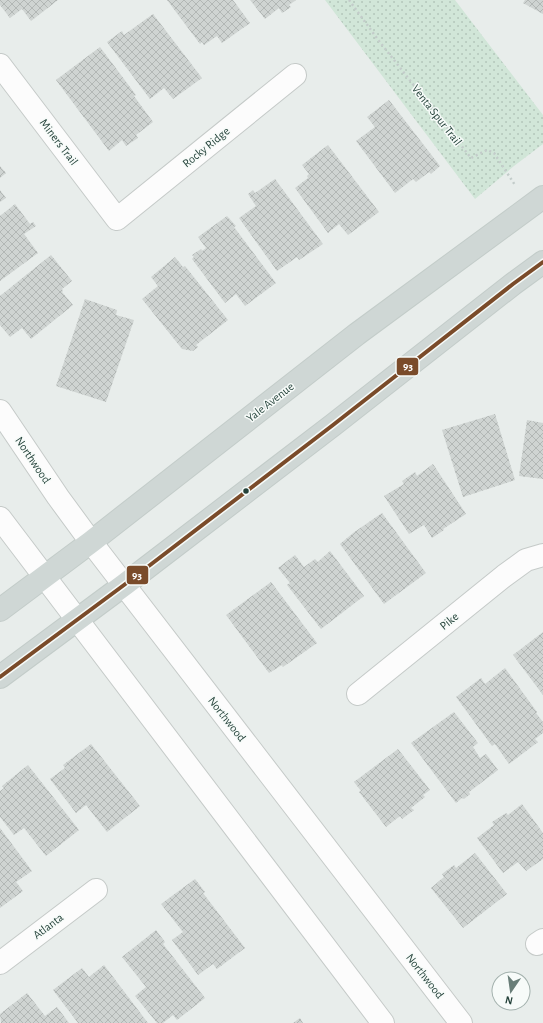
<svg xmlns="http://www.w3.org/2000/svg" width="543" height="1023" viewBox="0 0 543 1023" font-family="'Alegreya Sans',sans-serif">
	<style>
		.park { fill: url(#park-dots) }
		.building { fill: url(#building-cross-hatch) }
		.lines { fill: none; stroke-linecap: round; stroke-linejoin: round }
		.minor-casing { stroke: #c5cac8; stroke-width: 24 }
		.major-casing { stroke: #c3ccc9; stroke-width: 24 }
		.path { stroke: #c3ccca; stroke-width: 2.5; stroke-dasharray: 2 3; stroke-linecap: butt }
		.minor { stroke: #fcfcfc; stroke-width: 22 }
		.major { stroke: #cfd7d5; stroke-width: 22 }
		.bus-1-casing { stroke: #f7fbf9; stroke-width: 7 }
		.bus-1 { stroke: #7a4b2a; stroke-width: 4 }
		.bus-dot { fill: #24423a; stroke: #f7fbf9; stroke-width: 1.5 }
		.labels { text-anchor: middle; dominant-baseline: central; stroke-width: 3; stroke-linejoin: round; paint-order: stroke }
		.street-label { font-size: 12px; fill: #24423a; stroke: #f7fbf9 }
		.line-badge { stroke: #f7fbf9; stroke-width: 1.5 }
		.badge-label { font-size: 11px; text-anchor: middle; font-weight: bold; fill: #fff }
	</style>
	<defs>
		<pattern id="park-dots" width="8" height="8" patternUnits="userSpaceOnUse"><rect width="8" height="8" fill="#d1e6d8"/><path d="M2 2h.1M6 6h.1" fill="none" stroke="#b3c6ba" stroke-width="1.8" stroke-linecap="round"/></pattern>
		<pattern id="building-cross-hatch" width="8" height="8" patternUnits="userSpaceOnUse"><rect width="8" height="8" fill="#cfd4d2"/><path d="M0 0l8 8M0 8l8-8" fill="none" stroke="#b2b7b5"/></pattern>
	</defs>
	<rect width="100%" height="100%" fill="#e8edeb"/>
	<polygon class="park" points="325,0 455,0 543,115 543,144 514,166 475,199"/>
	<g class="building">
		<polygon points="0,0 58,0 31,21 22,9 10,18 0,5"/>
		<polygon points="167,0 233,0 250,23 222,43 217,36 204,45 202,42 200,44"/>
		<polygon points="250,0 296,0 289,5 291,7 282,13 279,8 265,19"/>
		<polygon points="525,0 543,0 543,14 523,3"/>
		<polygon points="153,14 202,78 173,99 164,88 150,99 107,42 122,31 124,35"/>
		<polygon points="100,47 136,95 134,96 153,122 136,135 138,138 126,146 122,140 109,151 56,80"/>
		<polygon points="389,100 440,166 431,174 429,172 416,182 413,179 395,193 356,141 375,127 367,117"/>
		<polygon points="328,145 379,212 348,235 339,224 328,233 295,188 308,178 307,176 309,174 302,165"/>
		<polygon points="0,166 6,173 0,178"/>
		<polygon points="275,179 323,244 299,260 297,257 277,271 239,218 256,206 248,194 253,190 255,193"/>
		<polygon points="0,190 6,198 0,202"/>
		<polygon points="15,204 30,224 33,222 36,226 24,234 38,253 0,281 0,216"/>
		<polygon points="227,216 236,226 234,227 276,283 245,306 236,294 225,303 192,259 194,257 192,255 201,249 202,251 206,248 198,237"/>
		<polygon points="51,255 72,281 62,289 63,291 62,292 73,305 31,339 22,328 10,337 0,325 0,296"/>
		<polygon points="175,257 183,267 185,266 228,320 196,345 198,347 193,351 182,349 142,299 158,286 151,277"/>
		<polygon points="85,299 117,310 116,315 134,320 106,402 56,386"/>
		<polygon points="495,414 515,480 463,497 442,430"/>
		<polygon points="527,420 543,423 543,479 519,476"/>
		<polygon points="433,464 466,514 443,529 444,530 432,538 424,525 409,534 384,496 404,484 402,481 415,472 417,476"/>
		<polygon points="382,513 426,573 384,604 340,544 353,533"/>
		<polygon points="330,551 364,596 321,629 287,585 290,583 278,568 295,555 304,567 315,559 318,562"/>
		<polygon points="271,582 317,643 283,667 282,665 269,673 226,615"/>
		<polygon points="543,632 543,695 513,655"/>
		<polygon points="505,668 537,712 536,713 543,722 543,733 535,739 538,742 509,764 495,744 492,746 456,697 481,678 485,684"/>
		<polygon points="454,712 478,743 473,747 480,758 486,754 498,770 469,792 470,794 464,799 462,798 456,803 411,743"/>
		<polygon points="91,744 140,806 107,832 86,805 76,813 50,779 65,768 63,765"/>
		<polygon points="398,749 430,790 423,795 425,797 411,808 414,810 402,819 400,816 386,827 359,792 361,791 354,782"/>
		<polygon points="28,765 79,830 46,856 24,828 14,835 0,817 0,791 4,788 2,786"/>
		<polygon points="522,804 543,833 543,859 526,871 518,862 503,873 477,838 494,825 492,822 506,813 508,815"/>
		<polygon points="0,828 32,871 16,882 23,891 0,908"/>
		<polygon points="475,853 507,894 463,928 431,888 444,877 442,874 454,865 456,868"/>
		<polygon points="195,879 205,892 203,893 245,948 217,969 213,964 198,975 172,940 183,932 161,904"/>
		<polygon points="156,930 165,942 163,944 205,998 177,1020 173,1015 163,1023 157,1023 135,996 146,987 122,957"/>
		<polygon points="104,965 148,1023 78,1023 53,990 82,968 89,977"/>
		<polygon points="27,993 45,1016 57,1007 69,1023 1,1023 0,1014"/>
		<polygon points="300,1018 303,1023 293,1023"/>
	</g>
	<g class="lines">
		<g class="minor-casing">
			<g id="minor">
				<polyline points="0,65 117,219 295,75"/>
				<polyline points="0,411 58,497 91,542 461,1023"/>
				<polyline points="0,518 383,1023"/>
				<polyline points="358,694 504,576 526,560 543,555"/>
				<polyline points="537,944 543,940"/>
				<polyline points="0,963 96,890"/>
			</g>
		</g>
		<g class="major-casing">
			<g id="major">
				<polyline points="0,610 91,542 357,334 543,197"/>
				<polyline points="0,677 124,585 333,425 513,284 543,262"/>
			</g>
		</g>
		<polyline class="path" points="349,0 379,41 471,158 487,150 494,153 515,185"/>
		<use href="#minor" class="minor"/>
		<use href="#major" class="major"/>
		<g class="bus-1-casing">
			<polyline id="bus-1" points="0,677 124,585 333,425 513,284 543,262"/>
		</g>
		<use href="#bus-1" class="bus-1"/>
	</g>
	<circle class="bus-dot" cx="246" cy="491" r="3.5"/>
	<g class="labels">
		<g class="street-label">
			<text transform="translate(437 115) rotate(52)">Venta Spur Trail</text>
			<text transform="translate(59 142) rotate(53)">Miners Trail</text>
			<text transform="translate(206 147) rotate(-39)">Rocky Ridge</text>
			<text transform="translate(270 402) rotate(-38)">Yale Avenue</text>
			<text transform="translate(33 460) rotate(56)">Northwood</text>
			<text transform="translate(449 621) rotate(-39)">Pike</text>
			<text transform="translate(227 719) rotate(52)">Northwood</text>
			<text transform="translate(48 926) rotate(-37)">Atlanta</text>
			<text transform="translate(425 976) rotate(52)">Northwood</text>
		</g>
	</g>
	<g class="line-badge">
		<rect x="396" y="357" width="23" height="19" rx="4" fill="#7a4b2a"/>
		<rect x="126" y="565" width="23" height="20" rx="4" fill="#7a4b2a"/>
	</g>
	<g class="badge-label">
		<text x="408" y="370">93</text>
		<text x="137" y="579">93</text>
	</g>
	<g transform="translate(511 991) rotate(193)"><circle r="19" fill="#f7fbf9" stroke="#a3b1ad"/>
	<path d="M0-3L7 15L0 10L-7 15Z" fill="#697e78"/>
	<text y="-6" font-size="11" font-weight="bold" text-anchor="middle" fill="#24423a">N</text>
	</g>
</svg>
